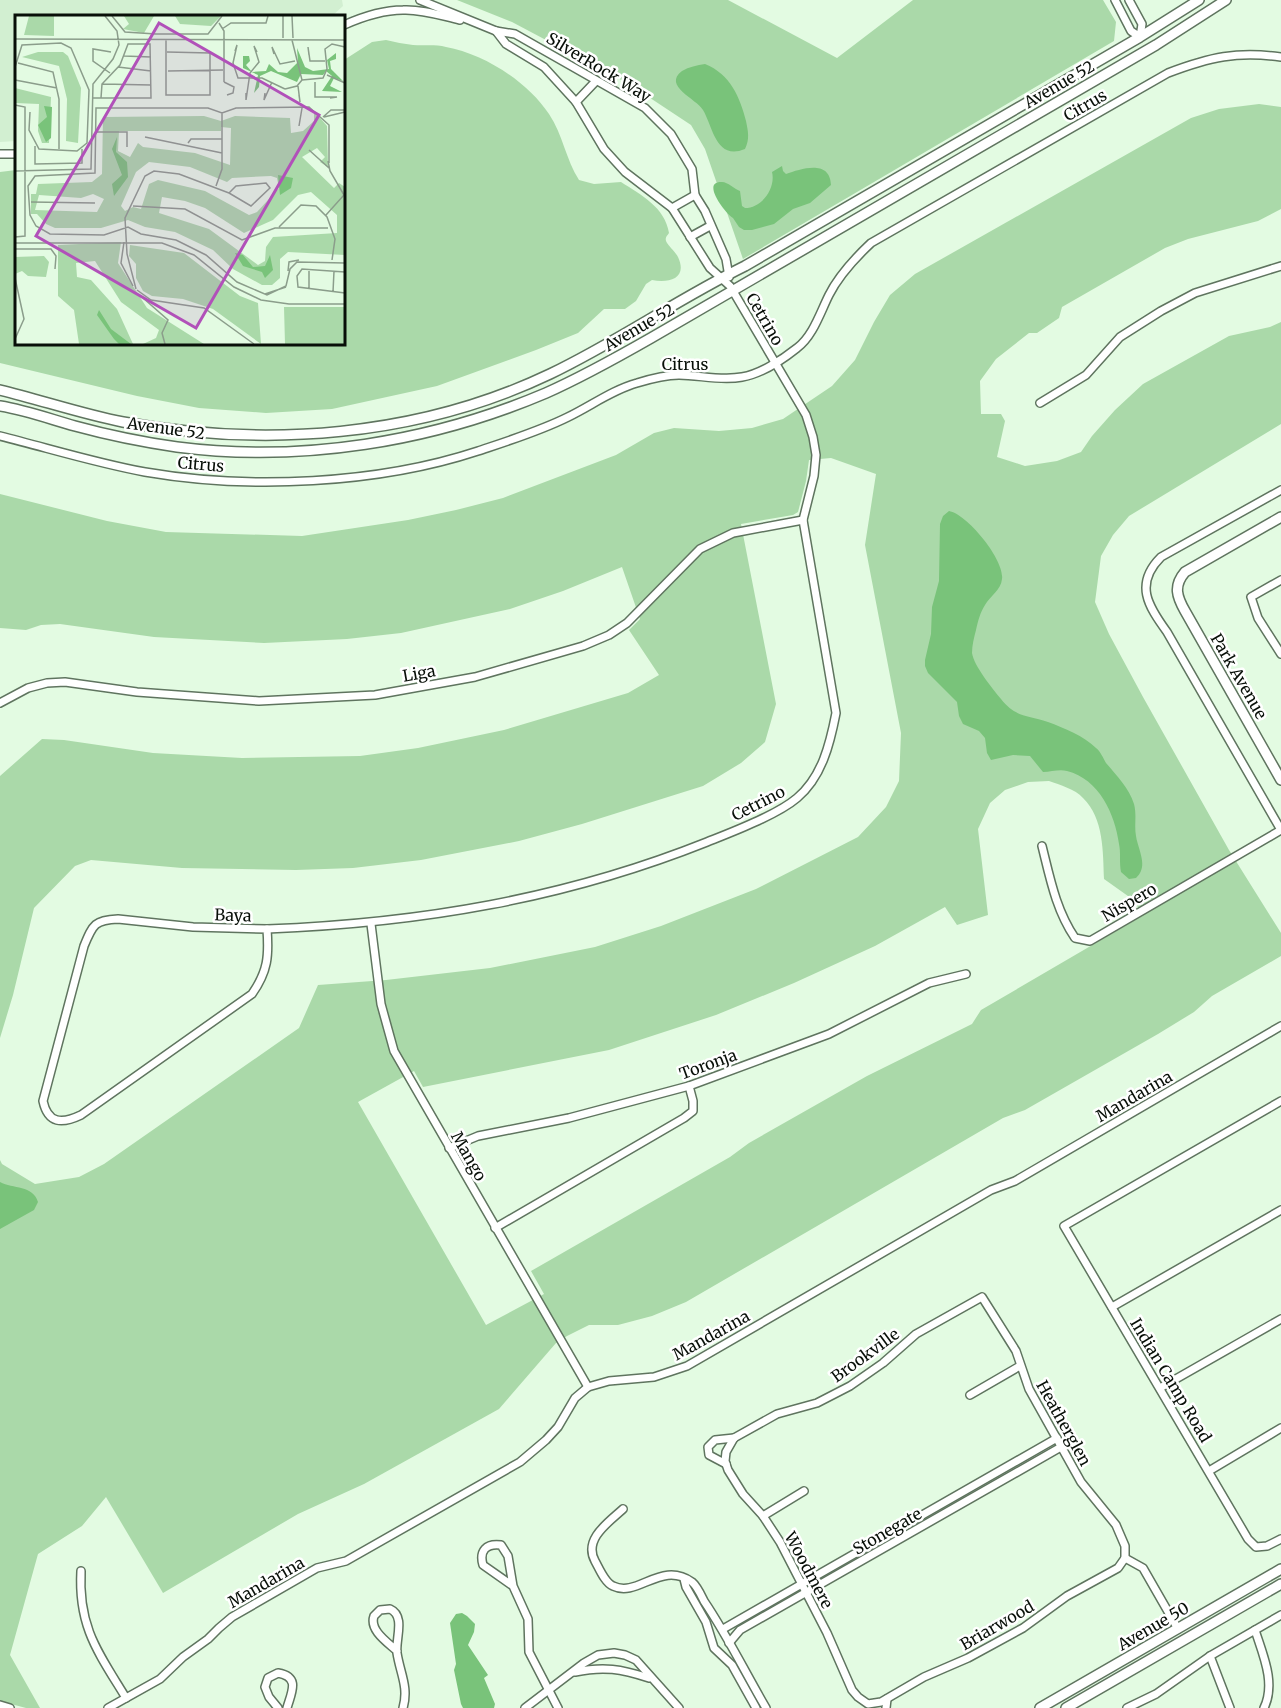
<svg xmlns="http://www.w3.org/2000/svg" width="1281" height="1708" viewBox="0 0 1281 1708" font-family="Merriweather,serif">
	<style>
		.built { fill: #d2efd1 }
		.green { fill: #aad9a9; fill-rule: evenodd }
		.water { fill: #79c37a }
		.lines { fill: none; stroke-linecap: round; stroke-linejoin: round }
		.street-casing { stroke: #5f745f; stroke-width: 10 }
		.secondary-casing { stroke: #5f745f; stroke-width: 12 }
		.street { stroke: #fff; stroke-width: 7 }
		.secondary { stroke: #fff; stroke-width: 9 }
		.labels { text-anchor: middle; dominant-baseline: central; stroke-width: 5; stroke-linejoin: round; paint-order: stroke }
		.street-label { font-size: 16px; fill: #080f08; stroke: #fff }
		.inset-road { fill: none; stroke: #8b9d8b; stroke-width: 1.5 }
		.view { fill: #b151b9; fill-opacity: 0.15; stroke: #b151b9; stroke-width: 3 }
		.inset-edge { fill: none; stroke: #080f08; stroke-width: 3 }
	</style>
	<rect width="100%" height="100%" fill="#e3fbe2"/>
	<polygon class="built" points="0,0 342,0 343,6 332,16 16,16 16,141 0,142"/>
	<g class="green">
		<polygon points="457,0 728,0 837,58 913,0 1103,0 1116,22 1114,41 743,259 705,149 691,125 629,84 512,22"/>
		<path d="M386,40C395,42 404,44 413,45C424,46 435,44 446,47C484,54 527,81 549,114C563,135 566,160 579,180L594,184L621,182C641,195 665,207 669,233C667,236 665,237 666,241C668,246 675,251 678,257C688,279 669,283 652,280L646,284L636,301L625,309H604L578,333L536,350L437,386L332,409L266,413L199,408L137,396L0,363V172L16,170V344H344V60L372,42Z"/>
		<path d="M1259,104L1281,107V209L1258,221L1188,239L1165,248L1062,307L1059,318L1037,333H1029L996,359L980,381L981,414H1001L1005,421L997,457L1025,466L1057,461L1081,452L1092,436L1115,410L1143,384L1229,336L1270,327L1281,322V424L1129,516L1113,535L1101,556L1095,602L1109,634L1143,697L1229,850L1281,933V956L1212,996L1194,1012L1158,1034L1025,1110L1003,1118L686,1302L652,1316L618,1325H589L567,1336L556,1343L499,1409L364,1484L298,1514L163,1593L106,1497L82,1526L38,1554L10,1655L40,1708H26L0,1701V1160L2,1164L35,1184L79,1177L104,1164L299,1028L318,985L386,980L490,968L595,947L661,926L756,889L858,837L886,807L899,781L901,733L865,545L876,474L831,458L809,460L806,481L798,512L793,515L741,524L776,704L765,742L741,763L703,786L582,824L519,841L421,860L353,868L296,870L182,868L91,860L75,866L34,908L13,995L0,1038V776L42,739L64,740L153,753L242,758L360,756L418,748L504,730L628,693L659,675L629,630L640,619L622,567L563,591L510,609L401,633L347,639L264,643L154,637L60,624L41,625L26,630L0,628V494L107,521L166,532L302,536L408,520L456,510L503,498L616,455L654,433L674,428L719,431L752,428L783,419L832,386L855,360L874,322L890,295L915,274L1191,118L1219,109ZM1049,781C1060,785 1075,789 1083,798C1104,818 1103,853 1104,879L1135,901L1142,916L981,1010L972,1024L867,1076L749,1143L730,1157L531,1271L544,1294L486,1325L358,1102L414,1071L423,1087L609,1050L716,1015L794,983L875,946L945,907L957,925L988,915L978,829L990,803L1005,790L1028,782Z"/>
	</g>
	<g class="water">
		<path d="M705,64C730,74 740,97 746,121C748,131 750,139 745,149C716,161 713,127 703,110C697,99 662,86 682,71C689,67 697,65 705,64Z"/>
		<path d="M782,166L783,171L786,174C801,169 830,159 831,185L810,203L793,209L774,224L752,230H744L739,227L733,218C726,214 700,181 722,182C728,182 734,189 740,191L742,206L745,208C762,208 776,188 772,172Z"/>
		<path d="M949,511C967,514 1005,560 1002,579C1001,590 990,596 985,605C980,613 978,621 976,630C974,638 972,645 972,653C974,666 992,688 1001,699C1016,718 1028,715 1048,722C1064,728 1084,736 1096,748C1101,752 1103,758 1106,763C1117,776 1129,788 1134,804C1137,815 1134,825 1136,836C1138,850 1149,866 1136,878L1129,879L1121,872C1119,862 1121,853 1119,844C1115,814 1099,779 1067,771C1059,769 1051,772 1043,772L1030,756L1013,755L991,760L987,753L985,738L979,731L963,724L959,716L957,702L928,673L925,666V660L931,634L932,607L939,581L940,524L943,516Z"/>
		<path d="M0,1182C13,1189 33,1185 38,1202L34,1210L0,1229Z"/>
		<polygon points="462,1613 467,1616 475,1624 474,1632 468,1645 488,1675 484,1678 495,1704 494,1708 463,1708 461,1704 454,1670 456,1664 450,1623 456,1614"/>
	</g>
	<g class="lines">
		<g class="street-casing">
			<g id="street">
				<polyline points="420,0 496,31 515,34 645,108 671,134 692,169 695,195 705,211 726,259 729,277"/>
				<polyline points="1115,0 1131,31 1140,37 1142,24 1129,0"/>
				<path d="M344,25C362,17 383,10 403,10C422,9 442,16 460,20"/>
				<polyline points="576,102 596,81"/>
				<polyline points="0,154 16,154"/>
				<polyline points="672,208 695,195"/>
				<polyline points="690,237 710,226"/>
				<polyline points="1040,403 1086,375 1120,337 1161,311 1195,293 1281,266"/>
				<path d="M0,436C48,448 96,463 145,472C249,490 378,484 478,451C508,441 540,431 568,417C591,406 612,390 637,383C650,379 665,375 679,375C699,375 721,381 742,377C760,374 782,360 797,348C813,336 820,313 829,295C839,275 854,259 871,243L1168,73C1210,57 1237,51 1281,57"/>
				<path d="M1281,490L1161,557C1134,584 1148,606 1167,632L1281,830"/>
				<polyline points="1281,580 1251,597 1258,618 1281,654"/>
				<polyline points="0,703 28,688 47,683 65,682 137,692 259,701 375,695 475,677 583,646 609,635 627,623 700,549 733,533 803,520"/>
				<path d="M1042,846C1050,878 1056,910 1075,938L1090,941L1281,830"/>
				<path d="M118,919L193,927L267,929C269,956 268,971 252,994L81,1115C62,1124 48,1124 43,1101L84,946C93,924 95,920 118,919Z"/>
				<polyline points="371,924 381,1004 394,1051 588,1387"/>
				<path d="M267,929C420,923 564,899 707,842C732,832 777,815 797,798C822,777 830,744 836,713L803,520L814,476L816,455L813,437L806,415L730,286L710,268L672,208L625,172L604,149L576,102L544,67L506,44L496,31"/>
				<polyline points="1281,1101 1064,1226 1248,1539 1256,1547 1267,1546 1281,1539"/>
				<polyline points="449,1148 478,1136 569,1118 689,1086 829,1034 929,983 966,974"/>
				<polyline points="495,1228 684,1118 693,1111 693,1101 689,1086"/>
				<polygon points="982,1297 1016,1351 1029,1389 1081,1482 1116,1525 1125,1546 1125,1558 1118,1568 1067,1596 1023,1628 968,1658 924,1677 881,1702 868,1704 858,1697 852,1690 827,1633 780,1542 763,1516 743,1494 728,1470 725,1461 726,1452 734,1438 777,1414 817,1403 850,1386 883,1363 916,1334"/>
				<polyline points="1112,1307 1281,1210"/>
				<polyline points="1160,1388 1281,1319"/>
				<polyline points="970,1395 1020,1366"/>
				<polyline points="726,1464 709,1455 708,1447 715,1440 734,1438"/>
				<polyline points="1209,1471 1281,1428"/>
				<path d="M623,1509C609,1522 583,1539 595,1561C599,1568 605,1583 613,1586C638,1598 661,1560 692,1582C697,1586 701,1595 704,1601C727,1635 745,1672 766,1708"/>
				<polyline points="763,1516 804,1491"/>
				<polyline points="1125,1558 1143,1568 1178,1629"/>
				<path d="M81,1571C78,1627 98,1652 126,1698"/>
				<polyline points="684,1579 686,1587 706,1622 714,1648 732,1665 756,1708"/>
				<path d="M513,1586L483,1565C479,1551 486,1543 501,1545L508,1556L513,1586L528,1619L529,1652L558,1708"/>
				<polyline points="723,1629 1057,1438"/>
				<path d="M1255,1630C1263,1655 1276,1683 1264,1708"/>
				<polyline points="729,1643 740,1630 1061,1447"/>
				<path d="M397,1651C387,1642 369,1630 374,1616L380,1610L390,1609C406,1616 395,1640 397,1653C400,1673 409,1687 403,1708"/>
				<polyline points="1210,1656 1230,1708"/>
				<path d="M575,1672C604,1666 621,1669 649,1678"/>
				<polyline points="0,1705 10,1708"/>
				<polyline points="108,1708 160,1679 183,1657 208,1639 219,1628 232,1617 317,1568 346,1561 520,1462 546,1440 558,1427 575,1398 588,1387 609,1381 654,1377 687,1366 991,1190 1015,1181 1281,1026"/>
				<path d="M278,1708L269,1697L265,1687L268,1678L278,1673C301,1677 291,1693 287,1708"/>
				<polyline points="525,1708 584,1663 598,1655 614,1653 625,1655 636,1660 679,1708"/>
				<polyline points="886,1708 887,1699"/>
				<polyline points="1127,1708 1156,1694 1210,1656 1281,1615"/>
			</g>
		</g>
		<g class="secondary-casing">
			<g id="secondary">
				<path d="M0,390C41,400 82,414 123,422C266,448 418,437 550,374C617,342 678,299 745,266L1140,37L1199,0"/>
				<path d="M0,406C25,410 50,419 75,426C108,435 142,442 177,447C301,463 431,442 546,393C582,377 616,358 651,338L1156,45L1226,0"/>
				<path d="M1281,517L1185,572C1173,586 1177,597 1185,611L1281,780"/>
				<polyline points="1040,1708 1281,1569"/>
				<polyline points="1066,1708 1281,1584"/>
			</g>
		</g>
		<use href="#street" class="street"/>
		<use href="#secondary" class="secondary"/>
	</g>
	<g class="labels">
		<g class="street-label">
			<text transform="translate(599 67) rotate(31)">SilverRock Way</text>
			<text transform="translate(1059 84) rotate(-30)">Avenue 52</text>
			<text transform="translate(1085 105) rotate(-30)">Citrus</text>
			<text transform="translate(765 319) rotate(60)">Cetrino</text>
			<text transform="translate(639 327) rotate(-30)">Avenue 52</text>
			<text x="685" y="364">Citrus</text>
			<text transform="translate(166 428) rotate(8)">Avenue 52</text>
			<text transform="translate(201 464) rotate(5)">Citrus</text>
			<text transform="translate(419 673) rotate(-10)">Liga</text>
			<text transform="translate(1239 676) rotate(60)">Park Avenue</text>
			<text transform="translate(758 803) rotate(-27)">Cetrino</text>
			<text transform="translate(1129 902) rotate(-30)">Nispero</text>
			<text transform="translate(233 915) rotate(2)">Baya</text>
			<text transform="translate(708 1064) rotate(-20)">Toronja</text>
			<text transform="translate(1134 1096) rotate(-30)">Mandarina</text>
			<text transform="translate(469 1156) rotate(60)">Mango</text>
			<text transform="translate(711 1335) rotate(-29)">Mandarina</text>
			<text transform="translate(865 1355) rotate(-36)">Brookville</text>
			<text transform="translate(1171 1380) rotate(59)">Indian Camp Road</text>
			<text transform="translate(1064 1423) rotate(61)">Heatherglen</text>
			<text transform="translate(887 1531) rotate(-30)">Stonegate</text>
			<text transform="translate(809 1570) rotate(62)">Woodmere</text>
			<text transform="translate(266 1582) rotate(-30)">Mandarina</text>
			<text transform="translate(997 1625) rotate(-30)">Briarwood</text>
			<text transform="translate(1153 1626) rotate(-30)">Avenue 50</text>
		</g>
	</g>
	<g transform="translate(15 15)">
		<rect width="330" height="330" fill="#e3fbe2"/>
		<path d="M14,1H39V21L9,20ZM109,1H139L129,18L108,14L114,9ZM160,1H206L196,11L165,9ZM23,37H48L53,41L66,73L63,128L51,126L52,84L44,51L7,42ZM0,73L36,82L34,128H27L23,116L24,89L0,88ZM299,96L312,111L313,152L305,147L310,142L302,133L287,142L319,173L324,168L330,172V240L273,237L265,244V263L257,270H247L218,254L198,235L160,217L130,212L113,205L86,213H40L31,209L22,199H16V179H21L23,169L77,167L87,159L88,102L189,101L206,106L220,101L275,103L276,118L288,116L299,106ZM206,112L216,113L215,150L180,138L128,132L123,128L115,142L103,136L104,116H206ZM134,147L175,152L212,167L217,163L256,161L262,163L264,173L242,197L234,200L190,176L143,165L134,169L126,194L118,192L110,196L106,191L121,157ZM296,177L322,200V218L258,222L251,232L250,246L243,250L194,214L144,198L147,182L170,186L190,193L229,218L258,205L283,180ZM78,179L89,184L82,197L20,195L24,180L66,183ZM106,227L103,248L132,293L189,329H128L141,323L144,315L106,287L80,246L61,248L62,262L76,265L102,294L118,329H64L59,295L43,281V230ZM115,230L169,238L225,281L243,288L246,329L198,294L168,284L137,281L128,276L121,263V249L114,241ZM29,241L34,247L31,262L13,261L7,256L0,259V242ZM269,292H330V329H270Z" fill="#aad9a9" fill-rule="evenodd"/>
		<path d="M282,33L290,52L298,56L314,54L312,45L321,38V44L315,46L316,54L328,66L319,63L315,71L327,77L307,76L317,61L311,56L308,60L286,59L282,67L256,56L245,61L244,72L239,78L243,60L228,53V41H234L235,46L231,50L237,57L251,56L254,49L263,57L272,58L283,47ZM29,91L37,92L36,123L31,127L23,110L32,102ZM102,122L101,137L112,147L113,162L99,181L97,169L107,160L97,134ZM263,160L278,163L276,173L265,180ZM220,238L228,240L238,252L250,251L255,240L258,255L250,263L247,257L228,251ZM84,295L96,314L116,329H104L99,324L82,300Z" fill="#79c37a"/>
		<path class="inset-road" d="M97,1L110,17L141,19H193L207,1M268,1V23M277,1L278,23M204,8L209,16V67M207,14L216,8H251L253,1M0,24L330,25M151,25V80H195V38L152,37M220,36L222,30L218,48L223,63H247L270,74M259,39L257,32L265,49L280,46M294,40L293,32L295,46H310M109,41L136,42M3,48L38,57L44,84V134M0,52L7,30L46,28L56,33L74,75L72,128L62,136L24,134L14,115L15,97M103,52L136,56M153,56L208,55M95,58L78,46V34L96,37M312,60L330,68M0,65L42,73M287,65L308,63L312,54L310,34L317,29L330,32M209,67L219,72L218,78L212,80M300,67V82H322L315,83M87,69L136,70M283,71L285,87L284,80M270,74L282,71L287,65L277,25M231,78V85L235,58L244,47L239,31L242,37M250,78L249,85L257,67M77,83H136L135,29H113L105,50L87,69L86,83M0,90L10,92V221L0,222M308,102L316,95H330M309,102L330,97M330,108V152M284,111L287,93M80,117H112V132M130,122L207,138M173,128L176,124H207M20,131V149L67,148V134M294,135L314,153M314,148V110L294,92L221,93L207,98L193,93H81L80,158L20,161L13,171L15,200L21,211L35,219L89,220L113,212L126,219L161,225L191,240L222,267L252,280L271,271L275,254L282,247L330,248M0,156L76,154L78,69L98,44L104,30L102,16L90,1M251,168L255,173L236,191L214,178L221,171ZM201,171L207,154V98M16,187L80,188M118,191L170,194L227,225L260,213H313M311,200L329,180L315,156L313,146M264,212L286,190L301,191L312,202L320,224L317,245M109,227L106,248L118,271M0,228H147L179,240L219,272L246,285L274,289H330M0,234H36L41,241L40,254M273,256L274,247L284,245M330,257L287,254L282,261L283,272L330,278M0,263L9,304L0,324M294,273V254M121,274L112,239L110,203L130,161L139,156L164,159L214,178M122,275L136,285L189,293L239,329M318,277L319,256M250,279L271,272M128,283L153,305L147,318L150,329"/>
		<path class="view" d="M144,8L304,100L181,313L21,221Z"/>
		<rect width="330" height="330" class="inset-edge"/>
	</g>
</svg>
